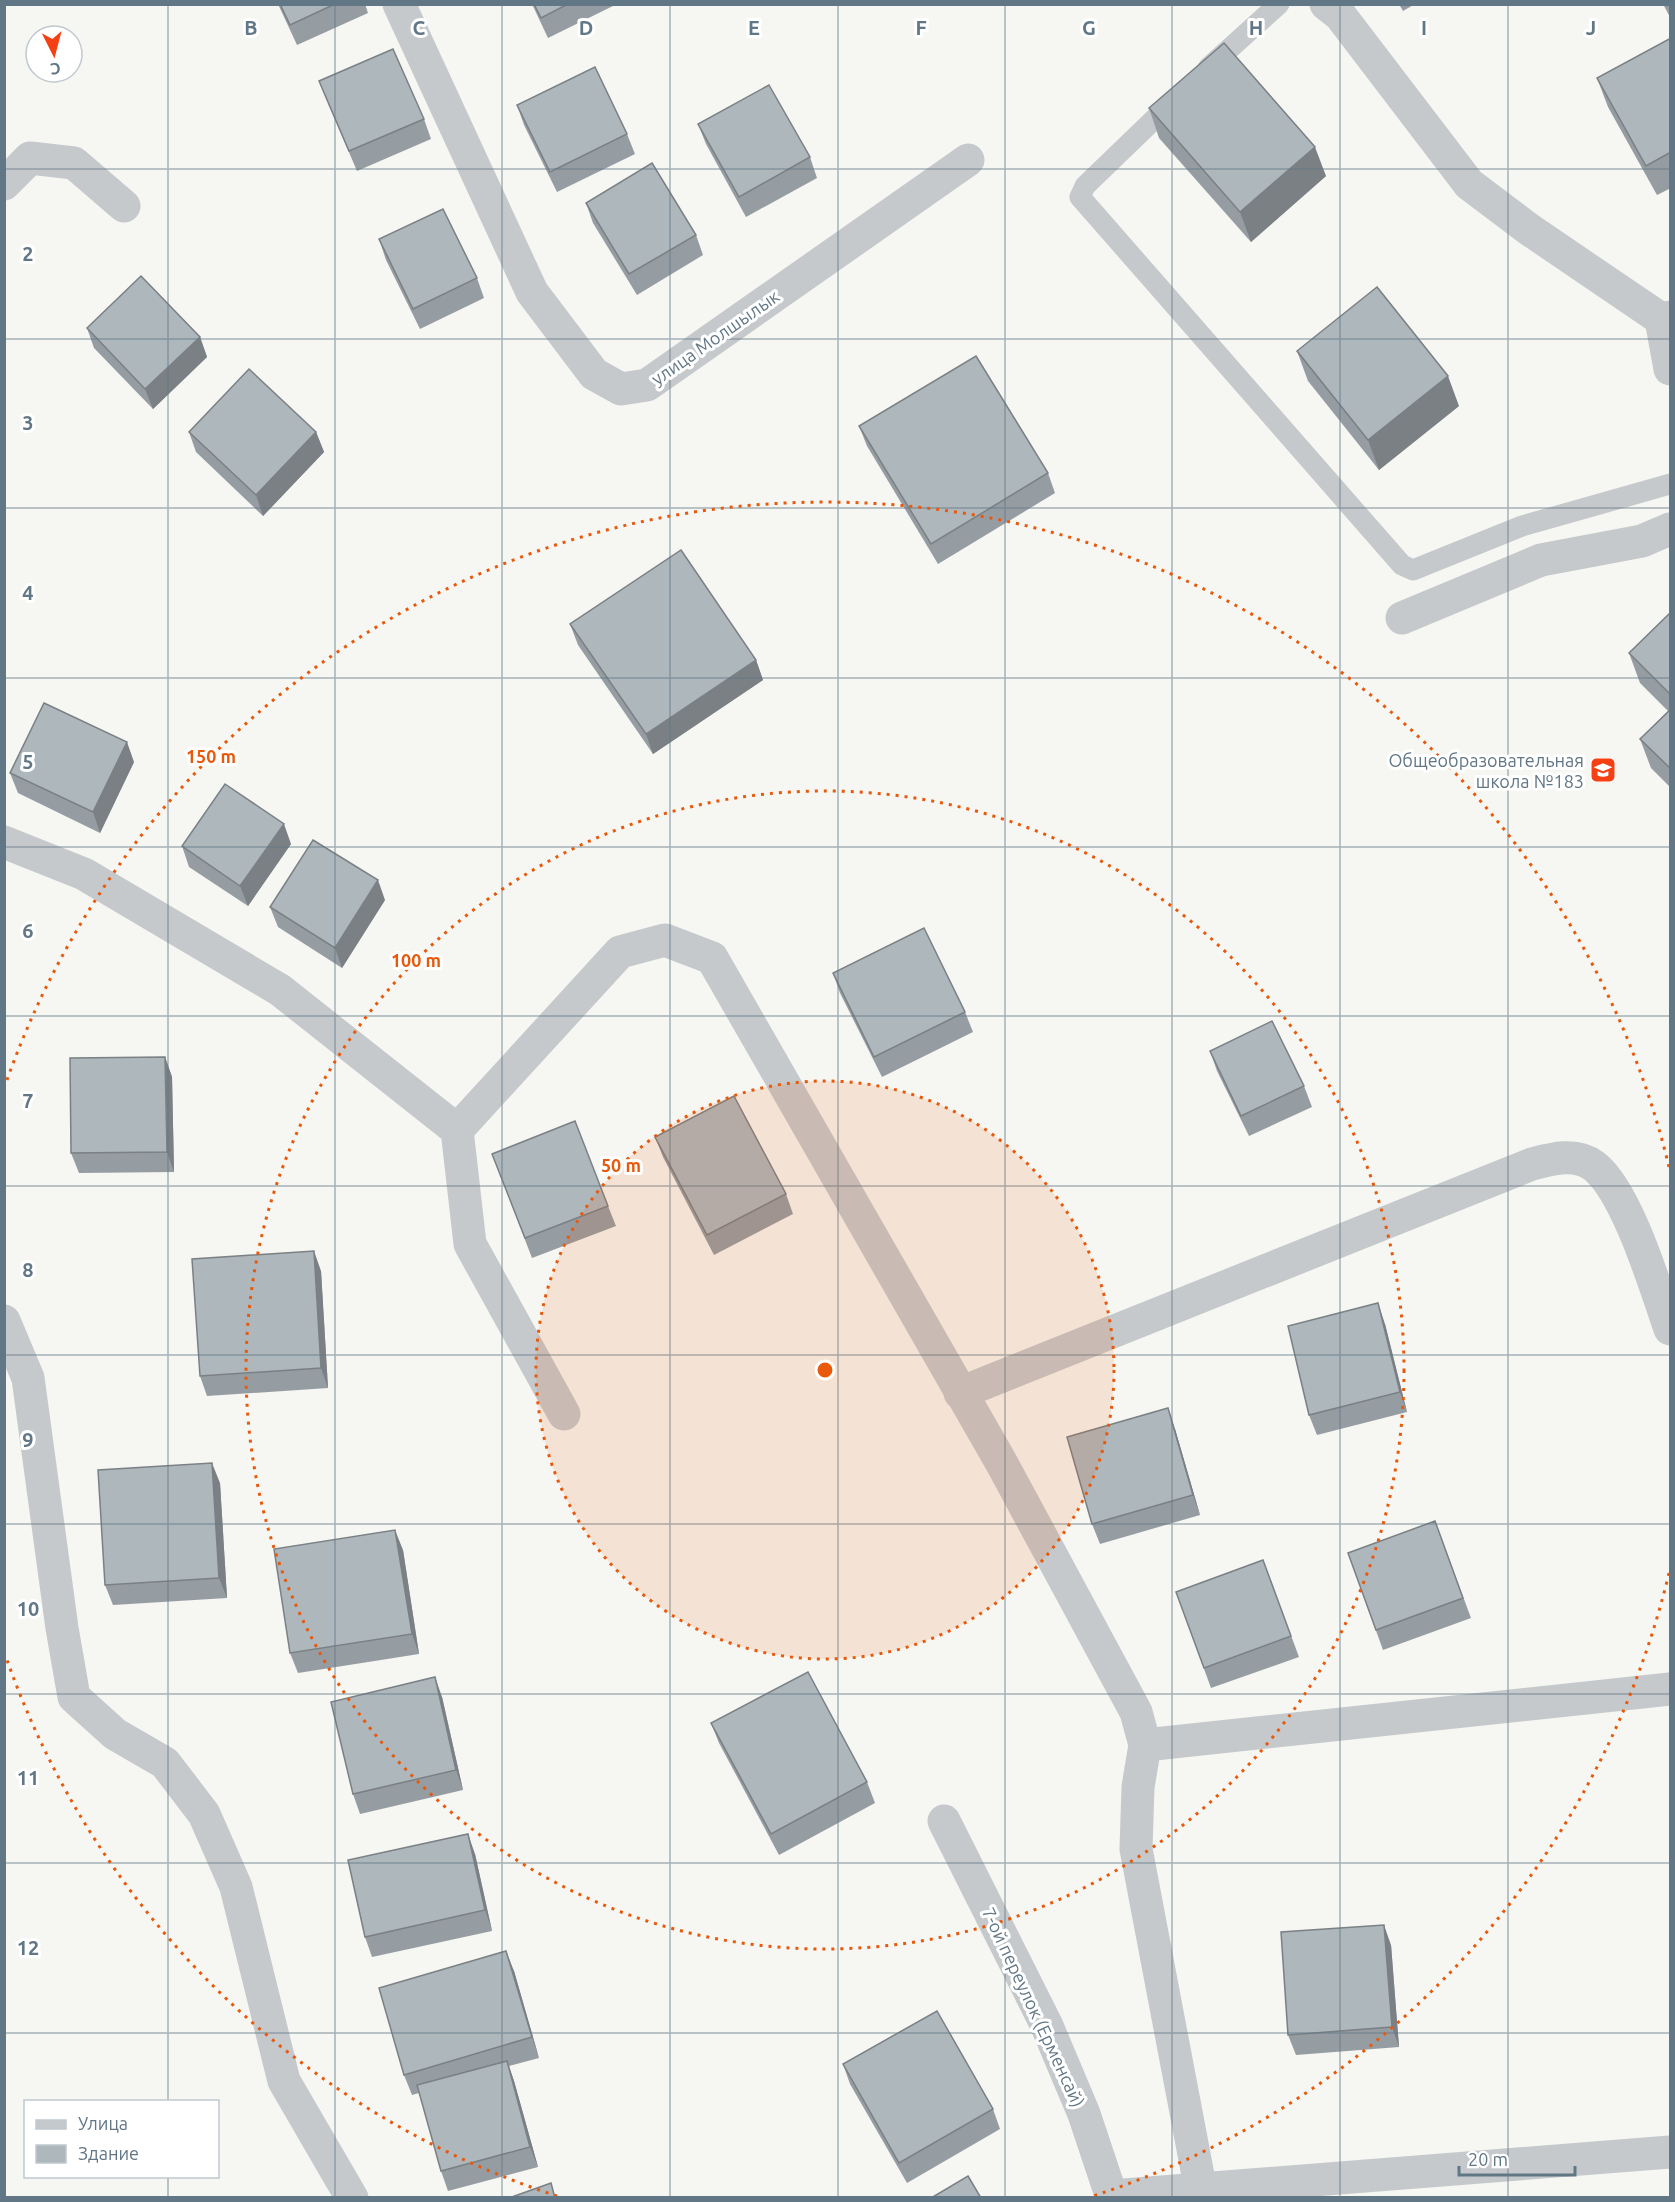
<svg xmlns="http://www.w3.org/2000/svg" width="1675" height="2202" viewBox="0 0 1675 2202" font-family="Ubuntu,sans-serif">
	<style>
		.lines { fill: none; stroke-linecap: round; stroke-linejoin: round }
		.service { stroke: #c5c9cc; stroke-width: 21 }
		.minor { stroke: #c5c9cc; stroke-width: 33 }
		.wall { fill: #969da2 }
		.shaded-wall { fill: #7a8084 }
		.building { fill: #aeb7bc; stroke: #7a8084; stroke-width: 1.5 }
		.grid { fill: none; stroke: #627786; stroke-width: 1.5; stroke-opacity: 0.55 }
		.ring { fill: none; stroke: #e8590c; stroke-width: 3; stroke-dasharray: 3 6 }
		.labels { text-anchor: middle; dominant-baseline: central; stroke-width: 6; stroke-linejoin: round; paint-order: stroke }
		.street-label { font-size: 18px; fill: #627786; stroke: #fff }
		.poi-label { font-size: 18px; fill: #627786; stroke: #fff; text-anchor: end }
		.grid-label { font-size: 20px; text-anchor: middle; font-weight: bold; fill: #627786; stroke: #fff; stroke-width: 6; stroke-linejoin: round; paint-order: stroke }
		.centre { fill: #e8590c; stroke: #fff; stroke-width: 3 }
		.ring-label { font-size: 18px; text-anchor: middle; font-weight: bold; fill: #e8590c; stroke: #fff; stroke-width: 6; stroke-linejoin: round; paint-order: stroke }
	</style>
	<rect width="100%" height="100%" fill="#f6f6f2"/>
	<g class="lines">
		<g class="service">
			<polyline points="1208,68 1279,4"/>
			<polyline points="1172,102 1085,186 1080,197 1402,565 1413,570 1522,526 1670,484"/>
		</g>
		<g class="minor">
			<polyline points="399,4 532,292 594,374 621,389 647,385 968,160"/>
			<polyline points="1326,4 1340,15 1469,184 1530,230 1661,319"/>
			<polyline points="4,184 30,158 74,163 124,206"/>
			<polyline points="1670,317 1661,319 1670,369"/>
			<polyline points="1402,618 1541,560 1642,541 1670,529"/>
			<polyline points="4,842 84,874 280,990 457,1130 470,1244 564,1414"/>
			<polyline points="457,1130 620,952 665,940 712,958 1001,1462 1136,1712 1145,1745 1138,1787 1136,1849 1201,2191"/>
			<polyline points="4,1321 28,1378 62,1628 74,1697 115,1734 165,1763 204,1814 236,1887 284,2081 352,2198"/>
			<path d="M960,1393L1532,1164C1551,1159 1576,1152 1594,1166C1627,1191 1656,1289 1670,1329"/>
			<polyline points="1145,1745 1670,1689"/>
			<polyline points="944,1821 1047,2026 1084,2114 1112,2198"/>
			<polyline points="1111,2196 1670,2152"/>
		</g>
	</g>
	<g class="wall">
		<polygon points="278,4 365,4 368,13 297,45"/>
		<polygon points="532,4 617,4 548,38"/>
		<polygon points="1399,4 1415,4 1403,11"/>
		<polygon points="1663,4 1671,4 1671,19"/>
		<polygon points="1671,38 1671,188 1657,195 1608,107 1597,78"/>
		<polygon points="319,81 424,119 431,139 357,171 327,101"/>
		<polygon points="517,105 627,134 635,154 557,192 524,125"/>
		<polygon points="1149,108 1326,176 1251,242 1159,138"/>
		<polygon points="698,124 810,157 817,178 746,217 706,144"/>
		<polygon points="586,203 696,235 703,255 637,295 593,223"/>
		<polygon points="379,239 477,278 484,298 420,329 386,260"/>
		<polygon points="87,328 200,337 207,357 153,409 94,348"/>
		<polygon points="1297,351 1459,406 1379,470 1308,381"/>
		<polygon points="859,426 1048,473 1055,493 938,564 867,446"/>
		<polygon points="189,432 316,432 324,452 263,516 196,452"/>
		<polygon points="1671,612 1671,788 1651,768 1640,739 1668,711 1640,683 1629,653"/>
		<polygon points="570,624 756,660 763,680 653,754 578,645"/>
		<polygon points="134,762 100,833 18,793 10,773"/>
		<polygon points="291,844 248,906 189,867 182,846"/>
		<polygon points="385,900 342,968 278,927 270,907"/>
		<polygon points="833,973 965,1012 973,1032 882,1077 840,993"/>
		<polygon points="1210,1051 1304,1086 1312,1107 1249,1136 1217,1071"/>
		<polygon points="165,1057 172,1077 174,1172 79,1173 71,1153"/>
		<polygon points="655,1137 786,1194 793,1214 714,1255 663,1157"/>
		<polygon points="492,1154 608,1206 616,1226 532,1258"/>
		<polygon points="321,1271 328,1388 207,1396 200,1376"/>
		<polygon points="1385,1324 1407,1412 1317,1435 1309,1415"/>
		<polygon points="1175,1429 1200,1515 1100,1544 1092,1524"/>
		<polygon points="220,1483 227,1598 113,1605 105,1585"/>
		<polygon points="1435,1521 1471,1618 1383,1650 1348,1553"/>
		<polygon points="403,1550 419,1654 298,1673 290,1653"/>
		<polygon points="1263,1560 1299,1657 1211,1688 1176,1592"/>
		<polygon points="442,1697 463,1790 360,1814 353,1794"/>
		<polygon points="711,1723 867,1782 875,1803 779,1855 719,1743"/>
		<polygon points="475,1854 492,1931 372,1957 365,1937"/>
		<polygon points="1391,1945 1399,2047 1296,2055 1288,2035"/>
		<polygon points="514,1971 539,2058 509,2066 514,2081 538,2167 448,2191 441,2171 419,2093 412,2095 404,2075"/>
		<polygon points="843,2064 993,2109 1000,2129 907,2183 850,2084"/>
	</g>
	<g class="shaded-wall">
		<polygon points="1315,147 1326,176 1251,242 1240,212"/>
		<polygon points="200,337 207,357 153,409 145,389"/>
		<polygon points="1448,376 1459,406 1379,470 1368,440"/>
		<polygon points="316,432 324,452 263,516 256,495"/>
		<polygon points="756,660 763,680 653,754 646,734"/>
		<polygon points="127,742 134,762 100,833 93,812"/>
		<polygon points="284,824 291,844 248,906 240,886"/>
		<polygon points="378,880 385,900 342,968 335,948"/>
		<polygon points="165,1057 172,1077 174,1172 167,1152"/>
		<polygon points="314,1251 321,1271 328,1388 321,1368"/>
		<polygon points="1378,1303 1385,1324 1407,1412 1400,1392"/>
		<polygon points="1168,1408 1175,1429 1200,1515 1193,1495"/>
		<polygon points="212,1463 220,1483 227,1598 219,1578"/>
		<polygon points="395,1530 403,1550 419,1654 412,1634"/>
		<polygon points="435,1677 442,1697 463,1790 456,1770"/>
		<polygon points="468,1834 475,1854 492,1931 485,1910"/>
		<polygon points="1384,1925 1391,1945 1399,2047 1392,2027"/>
		<polygon points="506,1951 514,1971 539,2058 532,2037"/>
		<polygon points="507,2061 514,2081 538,2167 530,2147"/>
	</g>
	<g class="building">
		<polygon points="280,4 335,4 290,25"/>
		<polygon points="534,4 568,4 541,18"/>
		<polygon points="1671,38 1671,152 1646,166 1597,78"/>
		<polygon points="1224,43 1315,147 1240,212 1149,108"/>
		<polygon points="393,49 424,119 349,151 319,81"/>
		<polygon points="595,67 627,134 550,172 517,105"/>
		<polygon points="769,85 810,157 739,197 698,124"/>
		<polygon points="652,163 696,235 629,274 586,203"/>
		<polygon points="443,209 477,278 413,309 379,239"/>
		<polygon points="141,276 200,337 145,389 87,328"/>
		<polygon points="1377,287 1448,376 1368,440 1297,351"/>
		<polygon points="976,356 1048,473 931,544 859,426"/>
		<polygon points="249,369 316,432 256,495 189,432"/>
		<polygon points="681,550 756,660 646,734 570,624"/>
		<polygon points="1671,612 1671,695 1629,653"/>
		<polygon points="44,703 127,742 93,812 10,773"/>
		<polygon points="1671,709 1671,769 1640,739"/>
		<polygon points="225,784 284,824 240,886 182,846"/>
		<polygon points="313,840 378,880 335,948 270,907"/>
		<polygon points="924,928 965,1012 874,1057 833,973"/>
		<polygon points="1272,1021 1304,1086 1241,1116 1210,1051"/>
		<polygon points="165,1057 167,1152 71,1153 70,1058"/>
		<polygon points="734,1096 786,1194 707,1235 655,1137"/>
		<polygon points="575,1121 608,1206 525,1238 492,1154"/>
		<polygon points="314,1251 321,1368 200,1376 192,1259"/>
		<polygon points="1378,1303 1400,1392 1309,1415 1288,1326"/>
		<polygon points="1168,1408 1193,1495 1092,1524 1067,1437"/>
		<polygon points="212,1463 219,1578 105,1585 98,1470"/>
		<polygon points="1435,1521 1463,1598 1376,1630 1348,1553"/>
		<polygon points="395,1530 412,1634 290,1653 274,1549"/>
		<polygon points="1263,1560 1291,1636 1204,1668 1176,1592"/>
		<polygon points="808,1672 867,1782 771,1834 711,1723"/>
		<polygon points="435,1677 456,1770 353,1794 331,1702"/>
		<polygon points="468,1834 485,1910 365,1937 348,1860"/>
		<polygon points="1384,1925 1392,2027 1288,2035 1281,1932"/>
		<polygon points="506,1951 532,2037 404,2075 379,1988"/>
		<polygon points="937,2011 993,2109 899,2163 843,2064"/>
		<polygon points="507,2061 530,2147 441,2171 417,2085"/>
		<polygon points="968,2176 981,2198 931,2198"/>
		<polygon points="551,2183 555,2198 509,2198"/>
	</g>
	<path class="grid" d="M168,4V2102M335,4V2198M502,4V2198M670,4V2198M838,4V2198M1005,4V2198M1172,4V2198M1340,4V2198M1508,4V2198M4,169H1670M4,339H1670M4,508H1670M4,678H1670M4,847H1670M4,1016H1670M4,1186H1670M4,1355H1670M4,1524H1670M4,1694H1670M4,1863H1670M4,2033H1670M168,2176V2198"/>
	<circle cx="825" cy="1370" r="289" fill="#e8590c" fill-opacity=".12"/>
	<g class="ring">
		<circle cx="825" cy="1370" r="289"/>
		<circle cx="825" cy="1370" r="579"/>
		<path d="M1669 1573A868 868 0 0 1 1093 2196M557 2196A868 868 0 0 1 7 1660M7 1080A868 868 0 0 1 1669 1167"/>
	</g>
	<defs>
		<g id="school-square" transform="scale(1.35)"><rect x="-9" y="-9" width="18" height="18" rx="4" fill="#f54013" stroke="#fff"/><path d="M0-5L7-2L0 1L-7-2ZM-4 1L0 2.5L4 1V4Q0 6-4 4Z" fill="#fff"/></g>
	</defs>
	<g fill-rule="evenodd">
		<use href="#school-square" x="1603" y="770"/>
	</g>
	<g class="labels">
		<g class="street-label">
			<text transform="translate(715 337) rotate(-35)">улица Молшылык</text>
			<text transform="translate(1034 2007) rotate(65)">7-ой переулок (Ерменсай)</text>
		</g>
		<g class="poi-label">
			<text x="1584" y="760">Общеобразовательная<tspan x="1584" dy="21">школа №183</tspan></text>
		</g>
	</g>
	<g class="grid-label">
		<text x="251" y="35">B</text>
		<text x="419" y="35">C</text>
		<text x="586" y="35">D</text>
		<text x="754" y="35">E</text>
		<text x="921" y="35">F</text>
		<text x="1089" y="35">G</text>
		<text x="1256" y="35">H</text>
		<text x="1424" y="35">I</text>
		<text x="1591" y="35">J</text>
		<text x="28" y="261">2</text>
		<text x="28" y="430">3</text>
		<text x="28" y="600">4</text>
		<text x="28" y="769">5</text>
		<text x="28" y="938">6</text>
		<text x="28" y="1108">7</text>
		<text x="28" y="1277">8</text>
		<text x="28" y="1447">9</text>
		<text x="28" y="1616">10</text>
		<text x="28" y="1785">11</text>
		<text x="28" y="1955">12</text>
	</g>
	<circle cx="825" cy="1370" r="9" class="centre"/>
	<g class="ring-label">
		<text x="211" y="763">150 m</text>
		<text x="416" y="967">100 m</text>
		<text x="621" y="1172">50 m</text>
	</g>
	<rect width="1675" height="2202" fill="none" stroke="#627786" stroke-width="12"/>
	<rect x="24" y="2100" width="195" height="78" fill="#ffffff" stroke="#c0c9cf" stroke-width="1.5"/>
	<rect x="36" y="2120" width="30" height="9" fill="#c5c9cc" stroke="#c0c9cf" stroke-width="1.5"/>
	<text x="78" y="2130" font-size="18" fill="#627786">Улица</text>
	<rect x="36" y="2145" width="30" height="18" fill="#aeb7bc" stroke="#c0c9cf" stroke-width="1.5"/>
	<text x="78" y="2160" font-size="18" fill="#627786">Здание</text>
	<g transform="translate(54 54) rotate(174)"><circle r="28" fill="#ffffff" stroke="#c0c9cf" stroke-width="1.5"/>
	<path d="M0-4.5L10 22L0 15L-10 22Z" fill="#f54013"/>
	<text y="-9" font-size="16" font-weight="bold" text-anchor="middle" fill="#627786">С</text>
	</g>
	<path d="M1459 2166v9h116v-9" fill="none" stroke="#627786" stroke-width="3"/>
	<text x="1468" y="2166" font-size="18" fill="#627786" stroke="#ffffff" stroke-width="4.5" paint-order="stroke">20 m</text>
</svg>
